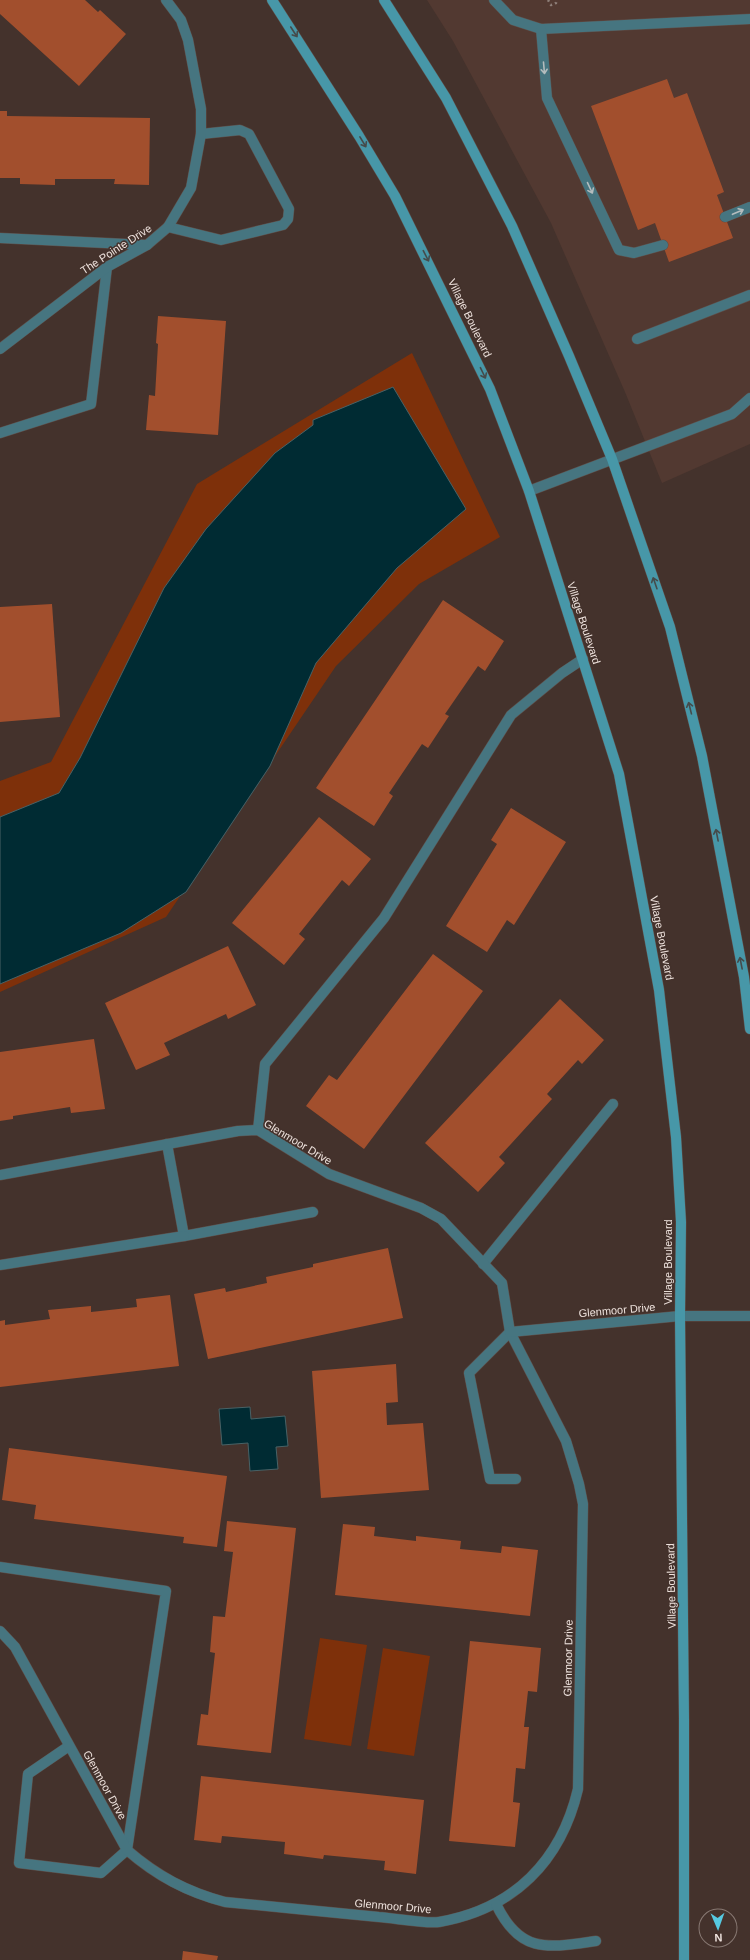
<svg xmlns="http://www.w3.org/2000/svg" width="750" height="1960" viewBox="0 0 750 1960" font-family="Helvetica,sans-serif">
	<style>
		.built { fill: #523931 }
		.green { fill: #7e300a }
		.water { fill: #002b33; stroke: #486266 }
		.building { fill: #a24f2d }
		.lines { fill: none; stroke-linecap: round; stroke-linejoin: round }
		.lane-casing { stroke: #5f4e48; stroke-width: 11 }
		.street-casing { stroke: #5f4e48; stroke-width: 11 }
		.secondary-casing { stroke: #5f4e48; stroke-width: 11 }
		.path { stroke: #8e7f79; stroke-width: 2.5; stroke-dasharray: 2 3; stroke-linecap: butt }
		.lane { stroke: #467580; stroke-width: 10 }
		.street { stroke: #467580; stroke-width: 10 }
		.secondary { stroke: #4797a8; stroke-width: 10 }
		.oneway { stroke: #454b4b }
		.oneway2 { stroke: #b4bcbd }
		.labels { text-anchor: middle; dominant-baseline: central; stroke-width: 3; stroke-linejoin: round; paint-order: stroke }
		.street-label { font-size: 11px; fill: #efe3de; stroke: #44322c }
	</style>
	<rect width="100%" height="100%" fill="#44322c"/>
	<polygon class="built" points="427,0 750,0 750,444 662,483 625,392 551,223 453,41"/>
	<g class="green">
		<polygon points="412,353 500,537 419,584 336,666 166,917 0,992 0,781 51,762 197,484"/>
		<polygon points="320,1638 367,1645 351,1746 304,1739"/>
		<polygon points="383,1648 430,1656 414,1756 367,1749"/>
	</g>
	<g class="water">
		<polygon points="393,387 466,509 397,568 316,663 270,766 186,892 121,933 0,984 0,817 59,793 80,758 164,588 206,529 275,453 313,425 313,420"/>
		<polygon points="250,1407 251,1419 285,1416 288,1446 276,1447 278,1469 250,1471 248,1443 222,1445 219,1409"/>
	</g>
	<g class="building">
		<polygon points="0,0 85,0 98,12 100,10 126,34 79,86 0,14"/>
		<polygon points="667,79 674,98 687,93 724,192 717,195 733,238 669,262 655,223 638,230 591,106"/>
		<polygon points="0,111 7,111 7,116 150,118 149,185 114,184 115,179 55,179 55,185 20,184 20,178 0,178"/>
		<polygon points="158,316 226,321 218,435 146,430 149,395 155,396 158,344 156,343"/>
		<polygon points="443,600 504,641 485,671 478,666 445,714 449,716 428,748 422,744 389,793 393,796 374,826 316,788"/>
		<polygon points="52,604 60,717 0,722 0,607"/>
		<polygon points="511,808 566,842 514,925 507,920 487,952 446,926 497,844 491,840"/>
		<polygon points="319,817 371,859 349,886 342,880 299,934 305,939 284,965 232,923"/>
		<polygon points="228,946 256,1005 228,1019 226,1014 164,1043 170,1055 136,1070 105,1003"/>
		<polygon points="433,954 483,991 364,1149 306,1106 329,1075 337,1080"/>
		<polygon points="560,999 604,1040 582,1064 578,1060 547,1094 552,1099 499,1157 505,1163 478,1192 425,1143"/>
		<polygon points="94,1039 105,1109 71,1113 70,1107 13,1116 13,1119 0,1121 0,1052"/>
		<polygon points="388,1248 403,1318 208,1359 194,1294 225,1288 226,1292 267,1283 266,1277 313,1267 313,1264"/>
		<polygon points="170,1295 179,1366 0,1387 0,1321 5,1320 5,1325 50,1319 48,1310 91,1306 91,1312 137,1307 136,1299"/>
		<polygon points="396,1364 398,1402 386,1403 387,1425 423,1423 429,1490 321,1498 312,1371"/>
		<polygon points="9,1448 227,1476 217,1547 183,1543 184,1537 34,1519 36,1505 2,1500"/>
		<polygon points="227,1521 296,1528 271,1753 197,1745 201,1714 208,1715 215,1653 210,1652 213,1616 225,1617 233,1552 224,1551"/>
		<polygon points="343,1524 375,1527 374,1536 416,1541 416,1536 461,1541 460,1549 501,1553 502,1546 538,1550 530,1616 335,1595"/>
		<polygon points="470,1641 541,1648 537,1692 528,1691 524,1727 529,1727 525,1769 516,1768 513,1802 520,1803 515,1847 449,1841"/>
		<polygon points="201,1776 424,1800 416,1874 384,1870 385,1861 324,1855 323,1859 284,1854 285,1842 222,1836 221,1843 194,1840"/>
		<polygon points="183,1951 218,1956 217,1960 182,1960"/>
	</g>
	<g class="lines">
		<g class="lane-casing">
			<g id="lane">
				<polyline points="494,0 513,20 541,29 750,19"/>
				<polyline points="541,29 547,98 619,250 634,253 663,245"/>
				<polyline points="725,217 750,207"/>
				<polyline points="168,227 221,240 283,225 288,219 289,209 249,134 240,130 201,134"/>
				<polyline points="0,238 147,245"/>
				<polyline points="637,339 750,295"/>
				<polyline points="0,433 91,404 107,267"/>
				<polyline points="529,491 732,414 750,398"/>
				<polyline points="258,1130 265,1064 384,918 511,715 562,673 583,659"/>
				<polyline points="167,1144 184,1236 313,1212"/>
				<polyline points="483,1264 613,1104"/>
				<polyline points="0,1265 184,1236"/>
				<polyline points="510,1332 469,1373 490,1479 516,1479"/>
				<polyline points="0,1567 166,1591 127,1850 101,1873 19,1863 28,1774 69,1746"/>
			</g>
		</g>
		<g class="street-casing">
			<g id="street">
				<polyline points="0,349 107,267 147,245 168,227 191,188 201,134 201,109 188,40 181,20 166,0"/>
				<path d="M0,1175L238,1131L258,1130L329,1174L421,1208L441,1219L502,1283L510,1332L566,1441L579,1484L583,1504L578,1789C561,1861 514,1909 439,1922C426,1924 394,1918 379,1917C328,1912 276,1907 225,1902C187,1892 157,1876 127,1850L15,1647L0,1631"/>
				<polyline points="510,1332 680,1316 750,1316"/>
				<path d="M496,1904C520,1954 547,1948 596,1941"/>
			</g>
		</g>
		<g class="secondary-casing">
			<g id="secondary">
				<polyline points="272,0 359,136 395,196 490,389 529,491 619,774 659,990 676,1137 681,1222 680,1316 684,1719 684,1960"/>
				<polyline points="384,0 446,98 512,226 569,356 612,459 670,627 702,756 744,977 750,1029"/>
			</g>
		</g>
		<polyline class="path" points="548,0 551,5 556,3 556,0"/>
		<use href="#lane" class="lane"/>
		<use href="#street" class="street"/>
		<use href="#secondary" class="secondary"/>
	</g>
	<defs><path id="oneway-shaft" d="M-6 0H5M1.5-3L5.5 0L1.5 3" fill="none" stroke-width="1.6" stroke-linecap="round" stroke-linejoin="round"/></defs>
	<g class="oneway">
		<use href="#oneway-shaft" transform="translate(294 32) rotate(57)"/>
		<use href="#oneway-shaft" transform="translate(363 142) rotate(59)"/>
		<use href="#oneway-shaft" transform="translate(426 256) rotate(63)"/>
		<use href="#oneway-shaft" transform="translate(483 373) rotate(64)"/>
		<use href="#oneway-shaft" transform="translate(655 583) rotate(-109)"/>
		<use href="#oneway-shaft" transform="translate(690 708) rotate(-104)"/>
		<use href="#oneway-shaft" transform="translate(717 835) rotate(-101)"/>
		<use href="#oneway-shaft" transform="translate(741 963) rotate(-101)"/>
	</g>
	<g class="oneway2">
		<use href="#oneway-shaft" transform="translate(544 68) rotate(85)"/>
		<use href="#oneway-shaft" transform="translate(590 188) rotate(65)"/>
		<use href="#oneway-shaft" transform="translate(738 212) rotate(-23)"/>
	</g>
	<g class="labels">
		<g class="street-label">
			<text transform="translate(116 249) rotate(-33)">The Pointe Drive</text>
			<text transform="translate(470 318) rotate(64)">Village Boulevard</text>
			<text transform="translate(584 623) rotate(72)">Village Boulevard</text>
			<text transform="translate(662 938) rotate(79)">Village Boulevard</text>
			<text transform="translate(298 1142) rotate(31)">Glenmoor Drive</text>
			<text transform="translate(668 1262) rotate(-90)">Village Boulevard</text>
			<text transform="translate(617 1310) rotate(-5)">Glenmoor Drive</text>
			<text transform="translate(671 1586) rotate(-91)">Village Boulevard</text>
			<text transform="translate(568 1658) rotate(-89)">Glenmoor Drive</text>
			<text transform="translate(105 1785) rotate(61)">Glenmoor Drive</text>
			<text transform="translate(393 1906) rotate(5)">Glenmoor Drive</text>
		</g>
	</g>
	<g transform="translate(718 1928) rotate(178)"><circle r="19" fill="#44322c" stroke="#887973"/>
	<path d="M0-3L7 15L0 10L-7 15Z" fill="#56c9e1"/>
	<text y="-6" font-size="11" font-weight="bold" text-anchor="middle" fill="#efe3de">N</text>
	</g>
</svg>
